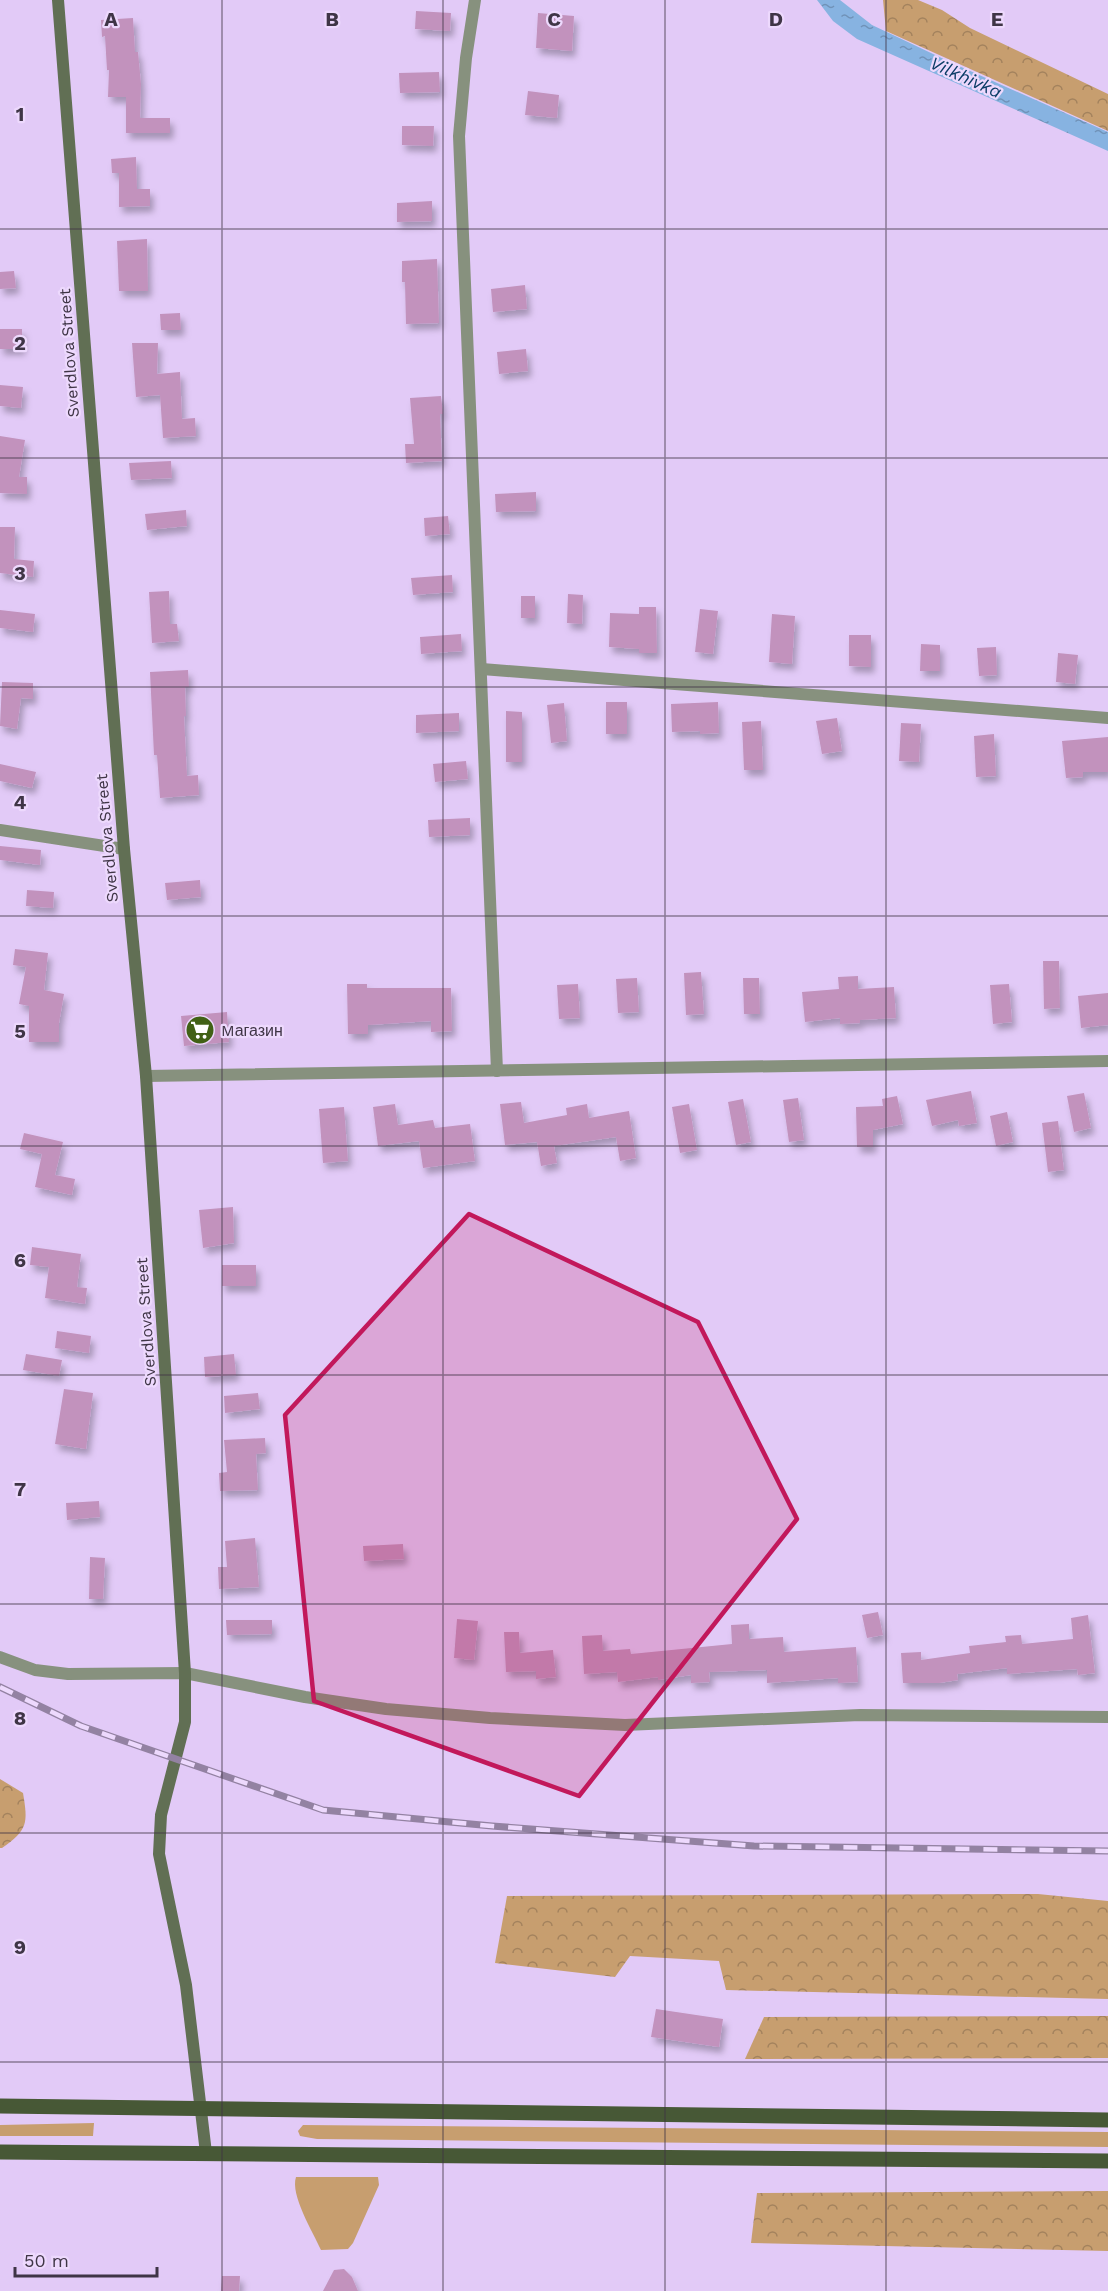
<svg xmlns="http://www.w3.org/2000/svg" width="1108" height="2291" viewBox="0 0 1108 2291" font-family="'Work Sans',sans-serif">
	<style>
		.grass { fill: #c79e6f }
		.forest { fill: url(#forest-crowns) }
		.water { fill: url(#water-ripples) }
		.building { fill: #c292bd; filter: url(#shadow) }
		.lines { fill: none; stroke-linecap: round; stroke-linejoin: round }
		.street { stroke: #87917e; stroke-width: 12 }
		.secondary { stroke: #616f54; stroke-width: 12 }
		.primary { stroke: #475836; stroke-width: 15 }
		.rail-casing { stroke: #9382a2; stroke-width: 7 }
		.rail { stroke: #edd9fd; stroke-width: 4.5; stroke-dasharray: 14; stroke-linecap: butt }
		.marked { fill: #c2185b; fill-opacity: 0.2; stroke: #c2185b; stroke-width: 4.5; stroke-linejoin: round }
		.grid { fill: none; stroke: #3f3546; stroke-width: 1.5; stroke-opacity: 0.55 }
		.labels { text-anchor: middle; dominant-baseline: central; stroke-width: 4.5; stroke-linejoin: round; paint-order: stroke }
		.street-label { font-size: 16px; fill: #3f3546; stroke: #edd9fd }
		.poi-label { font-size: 16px; fill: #3f3546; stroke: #edd9fd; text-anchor: start }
		.water-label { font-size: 18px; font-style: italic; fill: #0c3d67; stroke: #edd9fd }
		.grid-label { font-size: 20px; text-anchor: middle; font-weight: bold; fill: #3f3546; stroke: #edd9fd; stroke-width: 4.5; stroke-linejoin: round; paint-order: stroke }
	</style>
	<defs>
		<pattern id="forest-crowns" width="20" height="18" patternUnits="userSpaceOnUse" patternTransform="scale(1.5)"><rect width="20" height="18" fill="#c79e6f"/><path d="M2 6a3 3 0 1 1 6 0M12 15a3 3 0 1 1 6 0" fill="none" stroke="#a3825d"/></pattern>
		<pattern id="water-ripples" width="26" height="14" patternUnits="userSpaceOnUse" patternTransform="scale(1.5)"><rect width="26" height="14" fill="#87b3e1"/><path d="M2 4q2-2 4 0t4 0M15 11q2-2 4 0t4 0" fill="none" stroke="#7092b8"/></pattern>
		<filter id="shadow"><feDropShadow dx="3.5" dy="6" stdDeviation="3" flood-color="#0004"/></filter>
	</defs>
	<rect width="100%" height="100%" fill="#e2caf7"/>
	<g class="grass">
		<polygon points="94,2123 93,2136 0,2136 0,2125"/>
		<polygon points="303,2125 1108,2132 1108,2147 317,2139 300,2136 298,2131"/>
		<path d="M296,2177H378L379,2185L353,2243L348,2249L321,2250C313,2232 290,2195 296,2177Z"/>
	</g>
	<g class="forest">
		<polygon points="883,0 918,0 942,10 970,28 1108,94 1108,131 886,31"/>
		<path d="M0,1779L23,1793C28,1823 28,1830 2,1848H0Z"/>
		<polygon points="1038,1894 1108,1901 1108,1999 726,1990 719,1961 630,1956 615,1977 495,1963 507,1896"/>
		<polygon points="1108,2016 1108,2058 745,2059 764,2017"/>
		<polygon points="1108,2191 1108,2251 751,2243 757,2193"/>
	</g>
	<polygon class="water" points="817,0 840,0 872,25 950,62 1108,132 1108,151 857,39 833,21"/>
	<g class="building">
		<polygon points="416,11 451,13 450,31 415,29"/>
		<polygon points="538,13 574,16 572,51 536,48"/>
		<polygon points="133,18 135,52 138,52 141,84 140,118 170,118 170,133 126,133 126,97 108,97 109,70 107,70 105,36 102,37 101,20"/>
		<polygon points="439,72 440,92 400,93 399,73"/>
		<polygon points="528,91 559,95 557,118 525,115"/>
		<polygon points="402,126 434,126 433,146 402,145"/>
		<polygon points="136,157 137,189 150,189 150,206 119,207 119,173 112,173 111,159"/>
		<polygon points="432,201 432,221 397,222 397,203"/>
		<polygon points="147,239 148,291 119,291 117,241"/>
		<polygon points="437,259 439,323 406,324 405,282 402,282 402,261"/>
		<polygon points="14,271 16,288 0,289 0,272"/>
		<polygon points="525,285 527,309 493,312 491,289"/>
		<polygon points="180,313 181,330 161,330 160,314"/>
		<rect x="0" y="329" width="22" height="20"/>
		<polygon points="132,343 158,343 157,374 180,372 182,419 195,418 196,436 163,438 160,395 136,397"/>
		<polygon points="526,349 528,371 499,374 497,352"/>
		<polygon points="0,385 23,387 21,408 0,406"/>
		<polygon points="441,396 443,414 440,414 442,461 406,463 405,444 414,444 410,398"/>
		<polygon points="0,436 25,440 19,477 27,477 27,494 0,493"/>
		<polygon points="171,461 172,478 131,480 129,463"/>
		<polygon points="536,492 536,511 496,512 495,494"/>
		<polygon points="186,510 187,526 147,530 145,514"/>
		<polygon points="448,516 450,534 425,536 424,518"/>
		<polygon points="0,527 15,527 14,559 34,561 33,577 0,573"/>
		<polygon points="452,575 453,592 413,595 411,578"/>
		<polygon points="169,591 170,624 177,624 179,641 152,643 149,592"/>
		<polygon points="568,594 583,595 582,624 567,623"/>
		<rect x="521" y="596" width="14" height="22"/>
		<polygon points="639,607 656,607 657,653 639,653 639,649 609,647 610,613 639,614"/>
		<polygon points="700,609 718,611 713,654 695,652"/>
		<polygon points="0,610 35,614 33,632 0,628"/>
		<polygon points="772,614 795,616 792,664 769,662"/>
		<polygon points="461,634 462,651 421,654 420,637"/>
		<polygon points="849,635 871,635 871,667 849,666"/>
		<polygon points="921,644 940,645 940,671 920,671"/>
		<polygon points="996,647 997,675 979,676 977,648"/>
		<polygon points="1058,653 1078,655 1075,684 1056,682"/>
		<polygon points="188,670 189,687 185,687 186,716 184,716 187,776 198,775 199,795 160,798 157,755 154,755 150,672"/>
		<polygon points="2,682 33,683 33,699 21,698 17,729 0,726"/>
		<rect x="606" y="702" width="21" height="32"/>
		<polygon points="718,702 719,733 700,734 700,731 672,732 671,704"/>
		<polygon points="564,703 567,741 551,743 547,705"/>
		<polygon points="506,711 522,712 522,762 506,762"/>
		<polygon points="459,713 459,731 416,733 416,715"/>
		<polygon points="837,718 842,751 822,754 816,721"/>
		<polygon points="761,721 763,770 744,770 742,722"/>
		<polygon points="901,723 921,724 919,762 899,761"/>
		<polygon points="994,734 996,776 976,777 974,736"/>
		<polygon points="1108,737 1108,772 1083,772 1083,777 1066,778 1062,741"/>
		<polygon points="466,761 468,779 435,782 433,764"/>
		<polygon points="0,764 36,772 32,788 0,781"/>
		<polygon points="470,818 470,835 429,837 428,820"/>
		<polygon points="0,846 41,850 40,865 0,860"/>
		<polygon points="200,880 201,897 167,900 165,883"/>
		<polygon points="27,890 54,892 53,908 26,906"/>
		<polygon points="15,949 48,953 44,990 64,994 59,1023 59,1042 29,1042 29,1006 19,1004 26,967 13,965"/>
		<polygon points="1043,961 1059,961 1060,1008 1044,1009"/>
		<polygon points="701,972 704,1014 686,1015 684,973"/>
		<polygon points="858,976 858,989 894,987 896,1018 860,1020 860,1023 840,1024 840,1018 805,1022 802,992 839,989 838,977"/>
		<polygon points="637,978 639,1012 618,1013 616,979"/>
		<polygon points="743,978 759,978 760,1014 744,1014"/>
		<polygon points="347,984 367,984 367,988 451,988 452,1031 431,1032 431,1021 368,1025 368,1034 348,1034"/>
		<polygon points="578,984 580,1018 559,1019 557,985"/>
		<polygon points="1009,984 1012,1022 993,1024 990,985"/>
		<polygon points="1108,993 1108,1025 1081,1028 1078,996"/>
		<polygon points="227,1012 229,1042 184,1046 181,1016"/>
		<polygon points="971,1091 977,1123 959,1126 958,1120 932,1126 926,1100"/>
		<polygon points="1084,1093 1091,1128 1074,1132 1067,1096"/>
		<polygon points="897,1096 903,1124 873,1130 873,1147 857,1147 856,1107 883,1106 882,1099"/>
		<polygon points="798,1098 804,1140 789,1142 783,1100"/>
		<polygon points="743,1099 751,1142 736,1145 728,1102"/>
		<polygon points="521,1102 524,1123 567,1115 566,1108 587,1104 589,1118 629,1111 636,1158 620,1161 616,1137 554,1146 557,1163 541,1166 537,1142 505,1145 500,1104"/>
		<polygon points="395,1104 398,1125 433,1120 435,1128 470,1124 475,1161 423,1168 419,1141 378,1146 373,1107"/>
		<polygon points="689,1104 697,1150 680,1153 672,1107"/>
		<polygon points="344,1107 348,1161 323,1163 319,1109"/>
		<polygon points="1007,1112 1013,1142 996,1146 990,1116"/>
		<polygon points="1058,1121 1064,1170 1048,1172 1042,1123"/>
		<polygon points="24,1133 63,1142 55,1175 75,1179 72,1195 35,1187 42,1154 20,1149"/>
		<polygon points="233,1207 234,1243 203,1248 199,1210"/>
		<polygon points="32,1247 81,1254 77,1287 87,1288 85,1304 45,1298 49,1267 30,1265"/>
		<rect x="222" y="1265" width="34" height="21"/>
		<polygon points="57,1331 91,1336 89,1353 55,1348"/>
		<polygon points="26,1354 62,1360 59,1376 23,1370"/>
		<polygon points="234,1354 236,1375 205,1377 204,1357"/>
		<polygon points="64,1389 93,1393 86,1449 55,1444"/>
		<polygon points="258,1393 260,1409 225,1413 224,1396"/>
		<polygon points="265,1438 266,1453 256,1454 258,1490 220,1491 219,1473 227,1472 224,1440"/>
		<polygon points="99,1501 100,1517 67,1520 66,1503"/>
		<polygon points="255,1538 259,1587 219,1589 218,1567 227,1567 225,1541"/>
		<polygon points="403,1544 404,1559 364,1561 363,1546"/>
		<polygon points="90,1557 105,1558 103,1599 89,1599"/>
		<polygon points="878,1612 883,1635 867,1638 862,1615"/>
		<polygon points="1088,1615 1095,1673 1078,1675 1077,1669 1007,1674 1007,1668 957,1674 958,1680 939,1683 903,1683 901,1653 921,1652 921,1660 970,1653 969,1646 1006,1642 1005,1636 1021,1635 1022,1644 1073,1639 1071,1618"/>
		<polygon points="457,1619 478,1621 474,1660 454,1658"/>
		<polygon points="226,1620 272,1620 272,1634 227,1635"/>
		<polygon points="749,1624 749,1639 783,1637 784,1652 856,1647 858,1682 838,1683 838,1678 767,1683 767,1670 709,1672 710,1682 691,1683 691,1675 658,1680 658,1677 618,1682 617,1672 584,1674 582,1636 602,1635 603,1651 630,1649 631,1654 732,1644 731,1625"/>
		<polygon points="504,1632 519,1632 520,1653 553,1650 556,1677 536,1679 536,1671 506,1672"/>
		<polygon points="656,2009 723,2019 719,2047 651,2037"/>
		<polygon points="344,2269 352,2277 358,2291 323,2291 334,2270"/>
		<polygon points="222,2276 240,2276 239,2291 221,2291"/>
	</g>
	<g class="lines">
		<g class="street">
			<polyline points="475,0 466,58 459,136 497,1071"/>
			<polyline points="482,669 1108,718"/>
			<polyline points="0,830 124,849"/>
			<polyline points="146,1076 1108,1061"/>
			<polyline points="0,1657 35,1670 68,1674 185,1673 305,1697 386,1709 490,1718 625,1725 860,1715 1108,1717"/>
		</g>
		<polyline class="secondary" points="58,0 124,849 146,1076 185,1673 185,1722 161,1815 159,1854 186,1985 206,2153"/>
		<g class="primary">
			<polyline points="0,2106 1108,2120"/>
			<polyline points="0,2152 1108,2161"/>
		</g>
		<g class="rail-casing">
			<polyline id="rail" points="0,1687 81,1726 323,1810 492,1826 754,1846 1108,1851"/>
		</g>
		<use href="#rail" class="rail"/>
	</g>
	<path class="marked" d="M469,1214L698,1322L797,1519L579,1796L314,1701L285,1415Z"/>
	<path class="grid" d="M222,0V2291M443,0V2291M665,0V2291M886,0V2291M0,229H1108M0,458H1108M0,687H1108M0,916H1108M0,1146H1108M0,1375H1108M0,1604H1108M0,1833H1108M0,2062H1108"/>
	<defs>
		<g id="supermarket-disc" transform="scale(1.5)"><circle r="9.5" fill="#416115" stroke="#edd9fd"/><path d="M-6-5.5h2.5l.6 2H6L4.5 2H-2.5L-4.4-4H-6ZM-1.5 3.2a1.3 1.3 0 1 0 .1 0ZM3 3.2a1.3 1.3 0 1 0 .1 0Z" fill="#fff"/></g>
	</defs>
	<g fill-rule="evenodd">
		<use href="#supermarket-disc" x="200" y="1030"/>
	</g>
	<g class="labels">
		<g class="street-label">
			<text transform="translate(69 353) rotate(-94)">Sverdlova Street</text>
			<text transform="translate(107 838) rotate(-95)">Sverdlova Street</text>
			<text transform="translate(146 1322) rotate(-94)">Sverdlova Street</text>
		</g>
		<g class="poi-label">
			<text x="221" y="1030">Mагазин</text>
		</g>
		<g class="water-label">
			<text transform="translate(966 77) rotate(24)">Vilkhivka</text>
		</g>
	</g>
	<g class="grid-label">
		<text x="111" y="26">A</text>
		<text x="332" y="26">B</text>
		<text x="554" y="26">C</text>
		<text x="776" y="26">D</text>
		<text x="997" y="26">E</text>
		<text x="20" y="121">1</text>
		<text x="20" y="350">2</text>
		<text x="20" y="580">3</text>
		<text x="20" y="809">4</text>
		<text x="20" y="1038">5</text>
		<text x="20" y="1267">6</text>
		<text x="20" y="1496">7</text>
		<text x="20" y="1725">8</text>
		<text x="20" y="1954">9</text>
	</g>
	<path d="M15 2267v9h142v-9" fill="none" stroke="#3f3546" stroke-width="3"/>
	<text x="24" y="2267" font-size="18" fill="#3f3546" stroke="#edd9fd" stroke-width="4.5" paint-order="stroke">50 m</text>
</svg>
